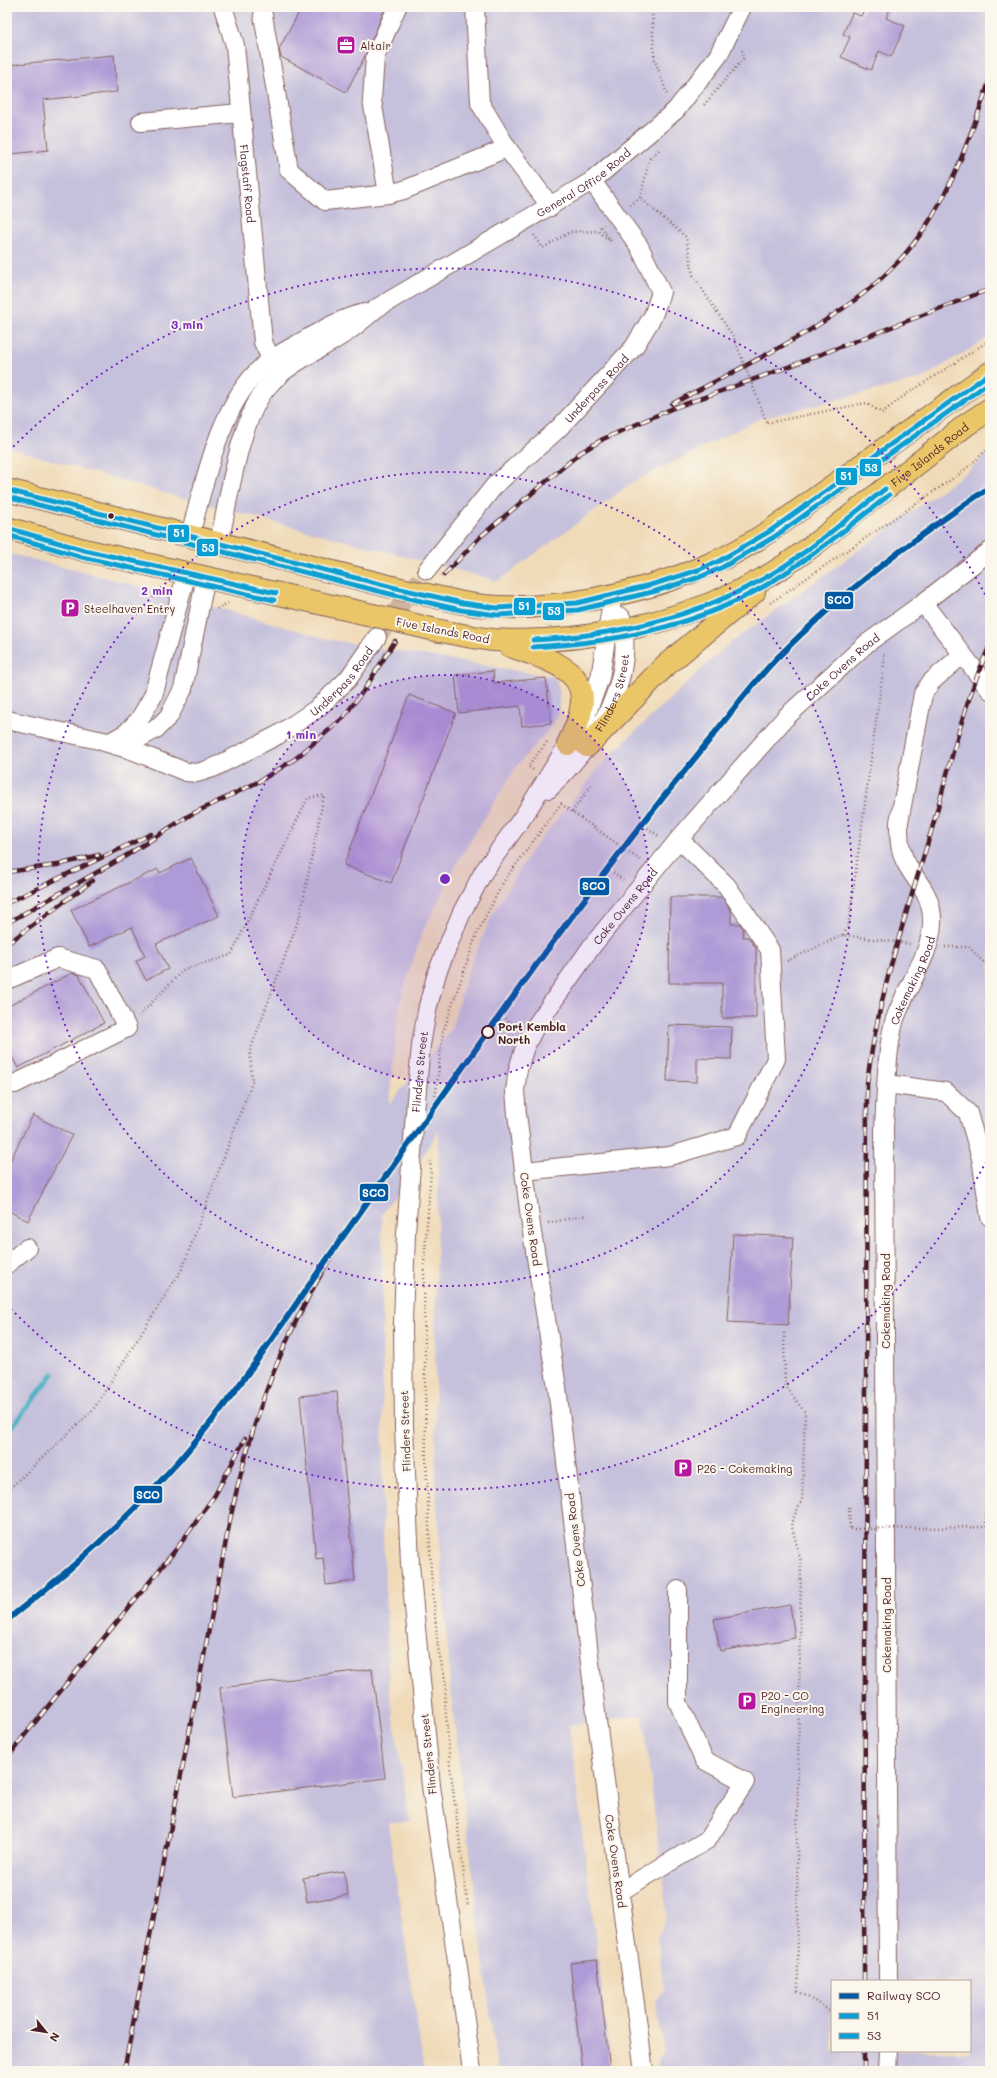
<svg xmlns="http://www.w3.org/2000/svg" width="997" height="2078" viewBox="0 0 997 2078" font-family="Mali,sans-serif">
	<style>
		.industrial { fill: #c5c0db; fill-rule: evenodd }
		.lines { fill: none; stroke-linecap: round; stroke-linejoin: round }
		.stream { stroke: #44afc3; stroke-width: 5 }
		.building { fill: #ae9ad6 }
		.minor-tunnel { stroke: #cfb59d; stroke-width: 18; stroke-dasharray: 18 9; stroke-linecap: butt }
		.minor-casing { stroke: #84615d; stroke-width: 20 }
		.major-casing { stroke: #84615d; stroke-width: 24 }
		.path { stroke: #84615d; stroke-width: 2.5; stroke-dasharray: 1 3; stroke-linecap: butt }
		.minor { stroke: #fff; stroke-width: 18 }
		.major { stroke: #eac669; stroke-width: 22 }
		.rail-casing { stroke: #4a1f2b; stroke-width: 4.5 }
		.rail { stroke: #fbf7ec; stroke-width: 3; stroke-dasharray: 9; stroke-linecap: butt }
		.major-bridge-casing { stroke: #84615d; stroke-width: 24; stroke-linecap: butt }
		.path-bridge { stroke: #84615d; stroke-width: 2.5; stroke-dasharray: 1 3; stroke-linecap: butt }
		.major-bridge { stroke: #eac669; stroke-width: 22 }
		.bus-1-casing { stroke: #fbf7ec; stroke-width: 8 }
		.bus-2-casing { stroke: #fbf7ec; stroke-width: 8 }
		.bus-1 { stroke: #0b9ed2; stroke-width: 5 }
		.bus-2 { stroke: #0b9ed2; stroke-width: 5 }
		.rail-1-casing { stroke: #fbf7ec; stroke-width: 9 }
		.rail-1 { stroke: #005aa3; stroke-width: 6 }
		.ring { fill: none; stroke: #7b2cbf; stroke-width: 2; stroke-dasharray: 2 4 }
		.bus-dot { fill: #4a1f2b; stroke: #fbf7ec; stroke-width: 1.5 }
		.stop-dot { fill: #fbf7ec; stroke: #4a1f2b; stroke-width: 2 }
		.labels { text-anchor: middle; dominant-baseline: central; stroke-width: 4; stroke-linejoin: round; paint-order: stroke }
		.poi-label { font-size: 11px; fill: #4a1f2b; stroke: #fbf7ec; text-anchor: start }
		.street-label { font-size: 11px; fill: #4a1f2b; stroke: #fbf7ec }
		.stop-label { font-size: 11px; font-weight: bold; fill: #4a1f2b; stroke: #fbf7ec; text-anchor: start }
		.centre { fill: #7b2cbf; stroke: #fbf7ec; stroke-width: 2 }
		.ring-label { font-size: 12px; text-anchor: middle; font-weight: bold; fill: #7b2cbf; stroke: #fbf7ec; stroke-width: 4; stroke-linejoin: round; paint-order: stroke }
		.line-badge { stroke: #fbf7ec; stroke-width: 1.5 }
		.badge-label { font-size: 11px; text-anchor: middle; font-weight: bold; fill: #fff }
	</style>
	<rect width="100%" height="100%" fill="#fbf7ec"/>
	<filter id="ink" filterUnits="userSpaceOnUse"><feTurbulence type="fractalNoise" baseFrequency=".025" numOctaves="2"/><feDisplacementMap in="SourceGraphic" scale="8" xChannelSelector="R" yChannelSelector="G"/><feConvolveMatrix kernelMatrix="1 2 1 2 8 2 1 2 1" color-interpolation-filters="sRGB"/></filter>
	<filter id="wash" filterUnits="userSpaceOnUse"><feTurbulence type="fractalNoise" baseFrequency=".012" numOctaves="4" result="noise"/><feDisplacementMap in="SourceGraphic" scale="16" xChannelSelector="R" yChannelSelector="G"/><feGaussianBlur stdDeviation="0.9" result="paint"/><feColorMatrix in="noise" values="0 0 0 0 0 0 0 0 0 0 0 0 0 0 0 0 0 1.4 0 .05"/><feComposite in="paint" operator="in"/></filter>
	<g filter="url(#wash)">
		<rect width="100%" height="100%" fill="#f0dbb9"/>
		<g class="industrial">
			<polygon points="7,7 990,7 990,337 921,379 759,419 633,482 498,581 168,494 7,447"/>
			<path d="M990,451V2071H658L657,2059L664,2053L656,2000L664,1991L657,1936L667,1916L643,1715L569,1725L612,2071H497L451,1697L436,1491L435,1337L439,1131L382,1215L383,1531L389,1687L410,1821L388,1823L424,2071H7V553L151,589L331,640L555,677L559,691V713L554,723L516,767L459,859L421,935L399,1005L389,1104L451,1030L467,974L492,915L531,851L609,756L725,647L968,471ZM832,1981H970V2051H832Z"/>
		</g>
		<g class="lines">
			<polyline class="stream" points="7,1433 53,1374"/>
		</g>
		<g id="blocks">
			<g class="building">
				<polygon points="302,7 386,7 364,58 346,92 281,57 279,49"/>
				<polygon points="866,7 891,7 886,18 905,26 891,57 879,51 871,70 841,57 850,37 843,34 852,13 861,16"/>
				<polygon points="114,55 117,92 43,100 48,150 11,154 7,111 7,65"/>
				<polygon points="493,671 494,683 546,678 551,723 522,726 520,706 459,713 455,675"/>
				<polygon points="409,695 456,713 391,883 344,865"/>
				<polygon points="191,858 219,916 156,944 168,969 146,980 136,961 145,956 132,927 89,947 71,910 158,869 160,873"/>
				<polygon points="670,897 722,897 731,911 731,924 740,924 743,928 743,937 748,937 756,948 756,1018 722,1018 722,983 669,983"/>
				<polygon points="72,973 79,975 104,1023 18,1068 7,1048 7,1007"/>
				<polygon points="669,1025 732,1027 731,1059 697,1058 697,1082 667,1081"/>
				<polygon points="33,1115 72,1135 28,1221 7,1210 7,1167"/>
				<polygon points="733,1234 793,1237 788,1325 728,1322"/>
				<polygon points="337,1392 355,1581 326,1585 323,1558 316,1559 300,1396"/>
				<polygon points="790,1605 795,1638 720,1651 714,1619"/>
				<polygon points="372,1669 385,1778 233,1797 220,1688"/>
				<polygon points="344,1871 348,1895 307,1902 303,1878"/>
				<polygon points="597,1960 610,2071 582,2071 570,1963"/>
			</g>
		</g>
	</g>
	<g filter="url(#ink)">
		<use href="#blocks" fill-opacity="0" stroke="#84615d" stroke-width="1"/>
		<g class="lines">
			<polyline class="minor-tunnel" points="377,637 427,570"/>
			<g class="minor-casing">
				<g id="minor">
					<path id="s1" d="M223,7L235,45L263,342L279,376"/>
					<polyline points="475,7 480,103 507,148 551,207"/>
					<polyline points="263,15 289,170 325,201 388,194 404,190 507,148"/>
					<polyline points="141,122 240,113"/>
					<polyline points="388,194 372,100 375,57 397,7"/>
					<path d="M190,535C205,482 219,406 262,367C274,356 289,349 303,341C322,330 342,318 364,313"/>
					<path id="s2" d="M219,543C229,500 239,417 269,385C288,363 322,349 347,332C357,325 367,316 377,308L592,181L676,110L718,56L742,7"/>
					<path id="s3" d="M427,570L495,485L558,429L634,347L653,316L661,292L639,246L592,181"/>
					<polyline points="923,603 990,690"/>
					<polyline points="7,720 117,744 136,740 156,729 169,716 183,689 206,577"/>
					<path id="s4" d="M104,742L134,751L186,772L197,773L213,768L278,735L318,708L348,679L377,637"/>
					<polyline points="110,742 126,733 139,720 153,696 187,572"/>
					<path id="s5" d="M549,789C586,751 619,710 624,656C625,642 625,630 621,617"/>
					<polyline points="7,980 58,958 97,969 127,1028 15,1084 7,1082"/>
					<polyline points="887,1084 946,1092 968,1113 981,1158 990,1217"/>
					<polyline points="524,1171 670,1156 737,1136 776,1059 770,950 727,886 679,839"/>
					<polyline points="7,1264 27,1248"/>
					<polyline points="621,1891 707,1840 745,1782 704,1760 678,1702 678,1590"/>
					<path id="s6" d="M888,1981L884,1128C886,1096 886,1053 894,1022C904,990 931,956 932,923C933,894 917,884 905,861C899,848 899,836 899,822L923,694L931,682L962,655"/>
					<path id="s7" d="M472,2071L459,1974L431,1786L410,1564L404,1427L403,1324L406,1232L416,1100L421,1045L428,1006L437,973L449,943L462,912L484,871L525,814L586,715L600,678L613,594"/>
					<path id="s8" d="M644,2071L597,1721L557,1387L531,1226L517,1114L515,1091L518,1069L525,1047L535,1027L592,946L679,839L786,717L866,644L923,603L990,551"/>
					<polyline points="887,2071 888,2051"/>
				</g>
			</g>
			<g class="major-casing">
				<g id="major">
					<polyline points="7,490 392,587"/>
					<polyline points="7,528 84,550 372,615"/>
					<path d="M463,603C539,617 648,593 717,561C736,553 753,542 770,531L990,373"/>
					<path id="s9" d="M440,631C458,634 475,638 493,640C583,645 683,623 761,580C795,561 824,537 854,513C891,484 929,455 966,425L990,409"/>
					<path d="M510,646C568,666 603,676 568,744"/>
					<polyline points="587,746 665,666 754,592"/>
				</g>
			</g>
			<g class="path">
				<polyline points="652,7 654,57 667,94"/>
				<polyline points="704,105 743,59 742,49"/>
				<polyline points="659,150 650,158 640,198 686,237 693,275"/>
				<polyline points="630,205 640,198"/>
				<polyline points="534,235 543,248 570,232 598,231 611,241 601,227 604,225"/>
				<polyline points="767,423 866,403 882,413 901,398 990,340"/>
				<polyline points="770,603 961,473 990,447"/>
				<polyline points="217,609 228,603"/>
				<polyline points="533,770 528,766 547,742"/>
				<polyline points="561,804 640,860"/>
				<polyline points="572,812 593,783"/>
				<polyline points="644,826 659,836"/>
				<polyline points="610,870 623,880"/>
				<polyline points="843,935 848,927 885,656 881,653"/>
				<polyline points="945,947 969,947 990,969"/>
				<polyline points="787,961 843,935 910,944"/>
				<polyline points="505,1018 517,1027"/>
				<polyline points="435,1100 443,1032 477,933 504,881 563,801"/>
				<polyline points="548,1223 587,1215"/>
				<polyline points="424,1265 431,1170 430,1161"/>
				<polyline points="424,1270 426,1459 431,1571 438,1648 446,1684 445,1702 450,1766 468,1907"/>
				<polyline points="784,1333 785,1385 805,1413 802,1500 791,1523 801,1562 797,1840 798,1991 832,2012"/>
				<polyline points="7,1491 93,1410 182,1269 252,1082 250,1051 300,916 324,795 308,798 231,955 184,969 139,1016"/>
				<polyline points="849,1507 850,1529"/>
				<polyline points="986,1527 986,1500 990,1500"/>
			</g>
			<use href="#minor" class="minor"/>
			<use href="#major" class="major"/>
			<g class="rail-casing">
				<g id="rail">
					<path d="M672,404C741,367 835,325 890,270C943,219 967,147 990,79"/>
					<polyline points="444,575 480,537 562,468 580,453 603,439 671,409 788,367 990,289"/>
					<polyline points="7,872 57,865 99,855"/>
					<polyline points="7,903 151,834"/>
					<polyline points="7,923 124,857 190,815 258,782 295,759 342,719 364,690 395,641"/>
					<polyline points="7,944 92,881"/>
					<polyline points="7,1759 23,1737 178,1547 215,1495 245,1439"/>
					<path d="M864,1981L867,1084C877,998 906,915 931,832C949,770 963,704 990,645"/>
					<path d="M124,2071L230,1520C252,1415 285,1328 343,1238"/>
					<polyline points="864,2071 864,2051"/>
				</g>
			</g>
			<use href="#rail" class="rail"/>
			<g class="major-bridge-casing">
				<g id="major-bridge">
					<polyline points="392,587 463,603"/>
					<polyline points="372,615 440,631"/>
				</g>
			</g>
			<g class="path-bridge">
				<polyline points="693,275 734,338 767,423"/>
				<polyline points="850,1529 986,1527"/>
			</g>
			<use href="#major-bridge" class="major-bridge"/>
			<g class="bus-1-casing">
				<g id="bus-1">
					<polyline points="7,490 392,587 463,603 497,608 577,603 654,584 698,570 719,561 770,531 990,373"/>
					<polyline points="7,528 84,550 276,593"/>
					<path d="M533,640C612,636 693,618 763,579C807,554 845,520 885,489"/>
				</g>
			</g>
			<g class="bus-2-casing">
				<g id="bus-2">
					<polyline points="7,497 390,594 461,610 497,615 578,610 656,591 700,577 723,567 774,537 990,382"/>
					<polyline points="7,535 82,557 274,600"/>
					<path d="M533,647C613,643 698,626 768,584C811,558 850,526 889,495"/>
				</g>
			</g>
			<use href="#bus-1" class="bus-1"/>
			<use href="#bus-2" class="bus-2"/>
			<g class="rail-1-casing">
				<path id="rail-1" d="M7,1620C77,1566 143,1506 199,1437C253,1371 299,1298 349,1228C461,1071 569,912 691,763C720,728 746,690 777,658C841,593 915,538 990,487"/>
			</g>
			<use href="#rail-1" class="rail-1"/>
		</g>
	</g>
	<circle cx="445" cy="879" r="204" fill="#7b2cbf" fill-opacity=".12"/>
	<g class="ring">
		<circle cx="445" cy="879" r="204"/>
		<circle cx="445" cy="879" r="407"/>
		<path d="M989 1156A611 611 0 0 1 9 1307M9 451A611 611 0 0 1 989 602"/>
	</g>
	<defs>
		<g id="office-square" transform="scale(1)"><rect x="-9" y="-9" width="18" height="18" rx="4" fill="#b5179e" stroke="#fbf7ec"/><path d="M-6-3h4V-5.5h4V-3h4V5H-6ZM-1-4.5V-3h2v-1.5ZM-6 0V1H6V0Z" fill="#fff"/></g>
		<g id="parking-square" transform="scale(1)"><rect x="-9" y="-9" width="18" height="18" rx="4" fill="#b5179e" stroke="#fbf7ec"/><path d="M-3.5-5.5H1a3.5 3.5 0 0 1 0 7H-1V5.5H-3.5ZM-1-3.4V-.6H.8a1.4 1.4 0 0 0 0-2.8Z" fill="#fff"/></g>
	</defs>
	<g fill-rule="evenodd">
		<use href="#office-square" x="346" y="45"/>
		<use href="#parking-square" x="70" y="608"/>
		<use href="#parking-square" x="683" y="1468"/>
		<use href="#parking-square" x="747" y="1701"/>
	</g>
	<circle class="bus-dot" cx="111" cy="516" r="3.5"/>
	<circle class="stop-dot" cx="488" cy="1032" r="6"/>
	<g class="labels">
		<g class="poi-label">
			<text x="360" y="45">Altair</text>
			<text x="84" y="608">Steelhaven Entry</text>
			<text x="697" y="1468">P26 - Cokemaking</text>
			<text x="761" y="1695">P20 - CO<tspan x="761" dy="13">Engineering</tspan></text>
		</g>
		<g class="street-label">
			<text stroke="none"><textPath href="#s2" startOffset="542">General Office Road</textPath></text>
			<text stroke="none"><textPath href="#s1" startOffset="179">Flagstaff Road</textPath></text>
			<text stroke="none"><textPath href="#s3" startOffset="249">Underpass Road</textPath></text>
			<text stroke="none"><textPath href="#s9" startOffset="542">Five Islands Road</textPath></text>
			<text transform="translate(443 630) rotate(11)">Five Islands Road</text>
			<text stroke="none"><textPath href="#s8" startOffset="1531">Coke Ovens Road</textPath></text>
			<text stroke="none"><textPath href="#s4" startOffset="272">Underpass Road</textPath></text>
			<text stroke="none"><textPath href="#s5" startOffset="117">Flinders Street</textPath></text>
			<text stroke="none"><textPath href="#s8" startOffset="1207">Coke Ovens Road</textPath></text>
			<text stroke="none"><textPath href="#s6" startOffset="1005">Cokemaking Road</textPath></text>
			<text stroke="none"><textPath href="#s7" startOffset="1004">Flinders Street</textPath></text>
			<text transform="translate(531 1219) rotate(82)">Coke Ovens Road</text>
			<text transform="translate(885 1301) rotate(-90)">Cokemaking Road</text>
			<text transform="translate(405 1431) rotate(-92)">Flinders Street</text>
			<text transform="translate(575 1540) rotate(-97)">Coke Ovens Road</text>
			<text transform="translate(886 1625) rotate(-90)">Cokemaking Road</text>
			<text transform="translate(428 1754) rotate(-96)">Flinders Street</text>
			<text transform="translate(616 1861) rotate(82)">Coke Ovens Road</text>
		</g>
		<g class="stop-label">
			<text x="498" y="1026">Port Kembla<tspan x="498" dy="13">North</tspan></text>
		</g>
	</g>
	<circle cx="445" cy="879" r="6" class="centre"/>
	<g class="ring-label">
		<text x="187" y="329">3 min</text>
		<text x="157" y="595">2 min</text>
		<text x="301" y="739">1 min</text>
	</g>
	<g class="line-badge">
		<rect x="859" y="458" width="23" height="19" rx="4" fill="#0b9ed2"/>
		<rect x="835" y="467" width="23" height="19" rx="4" fill="#0b9ed2"/>
		<rect x="167" y="524" width="23" height="19" rx="4" fill="#0b9ed2"/>
		<rect x="196" y="538" width="23" height="19" rx="4" fill="#0b9ed2"/>
		<rect x="824" y="591" width="30" height="19" rx="4" fill="#005aa3"/>
		<rect x="513" y="597" width="23" height="19" rx="4" fill="#0b9ed2"/>
		<rect x="542" y="602" width="23" height="19" rx="4" fill="#0b9ed2"/>
		<rect x="579" y="877" width="31" height="19" rx="4" fill="#005aa3"/>
		<rect x="359" y="1183" width="30" height="19" rx="4" fill="#005aa3"/>
		<rect x="133" y="1485" width="30" height="19" rx="4" fill="#005aa3"/>
	</g>
	<g class="badge-label">
		<text x="871" y="472">53</text>
		<text x="846" y="480">51</text>
		<text x="179" y="537">51</text>
		<text x="208" y="552">53</text>
		<text x="839" y="604">SCO</text>
		<text x="524" y="610">51</text>
		<text x="554" y="615">53</text>
		<text x="594" y="890">SCO</text>
		<text x="374" y="1197">SCO</text>
		<text x="148" y="1499">SCO</text>
	</g>
	<rect width="997" height="2078" fill="none" stroke="#fbf7ec" stroke-width="24"/>
	<rect x="831" y="1980" width="140" height="72" fill="#fbf7ec" stroke="#b4a19f"/>
	<rect x="839" y="1993" width="20" height="6" fill="#005aa3" stroke="#b4a19f"/>
	<text x="867" y="2000" font-size="12" fill="#4a1f2b">Railway SCO</text>
	<rect x="839" y="2013" width="20" height="6" fill="#0b9ed2" stroke="#b4a19f"/>
	<text x="867" y="2020" font-size="12" fill="#4a1f2b">51</text>
	<rect x="839" y="2033" width="20" height="6" fill="#0b9ed2" stroke="#b4a19f"/>
	<text x="867" y="2040" font-size="12" fill="#4a1f2b">53</text>
	<g transform="translate(46 2032) rotate(120)" stroke="#fbf7ec" stroke-width="3" paint-order="stroke">
	<path d="M0-3L7 15L0 10L-7 15Z" fill="#4a1f2b"/>
	<text y="-6" font-size="11" font-weight="bold" text-anchor="middle" fill="#4a1f2b">N</text>
	</g>
</svg>
